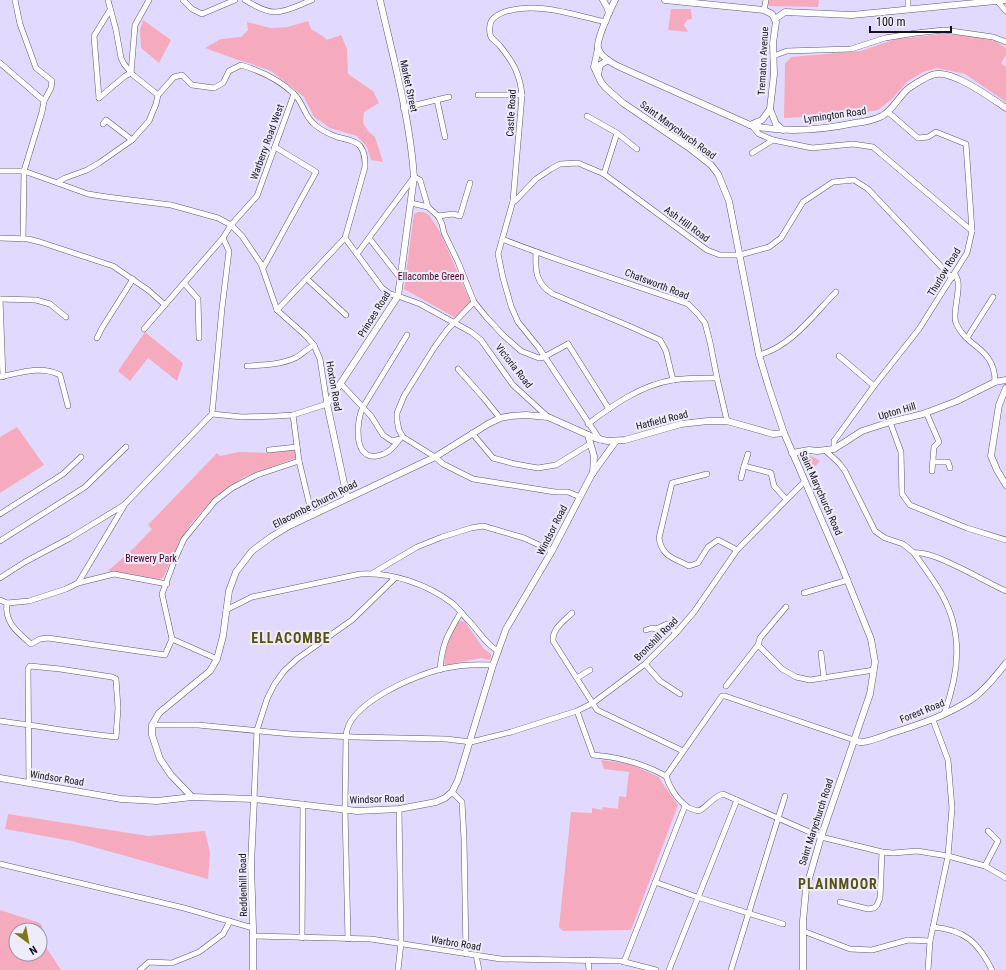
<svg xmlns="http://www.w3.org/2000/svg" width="1006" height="970" viewBox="0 0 1006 970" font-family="'Roboto Condensed',sans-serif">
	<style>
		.green { fill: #f5aabd; fill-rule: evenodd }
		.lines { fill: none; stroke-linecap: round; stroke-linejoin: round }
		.minor-casing { stroke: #5d5775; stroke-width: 6 }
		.tertiary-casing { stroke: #5d5775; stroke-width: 7 }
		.minor { stroke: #fff; stroke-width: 5 }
		.tertiary { stroke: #fff; stroke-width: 6 }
		.labels { text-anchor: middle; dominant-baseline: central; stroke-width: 4; stroke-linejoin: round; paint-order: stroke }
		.street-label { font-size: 10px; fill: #14111d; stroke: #eeebfa }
		.park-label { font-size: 10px; fill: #520025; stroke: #eeebfa }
		.district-label { font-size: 14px; font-weight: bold; letter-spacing: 1px; fill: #575214; stroke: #eeebfa }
	</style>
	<rect width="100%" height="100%" fill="#e2dafe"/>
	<g class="green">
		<polygon points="767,0 819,0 818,7 769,6 767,4"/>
		<polygon points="671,9 691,9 692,19 687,20 684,25 688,32 668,30"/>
		<polygon points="143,20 171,40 159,63 141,48 140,30"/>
		<polygon points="308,21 311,29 324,37 327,40 341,35 347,49 348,74 373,91 379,103 364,112 363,123 368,131 375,137 383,162 371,160 367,147 357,136 330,128 323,123 314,117 304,97 271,71 252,64 238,60 205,48 221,39 241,37 248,30 247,22 271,28 288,27"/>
		<polygon points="943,34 969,36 995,41 1006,48 1006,55 1001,63 1006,67 1006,102 965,74 937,68 923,72 908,81 892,99 878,110 848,115 784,118 785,64 791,57 861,51 896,39"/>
		<polygon points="418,212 423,212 429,215 440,232 471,303 456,318 404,289 414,214"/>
		<polygon points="145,332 183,363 177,381 148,358 130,381 118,371"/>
		<polygon points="17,427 44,465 0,493 0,437"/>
		<polygon points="295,450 296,458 244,477 214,498 190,525 179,543 163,578 157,579 131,574 108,571 135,547 152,529 148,525 217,453 220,456 239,452 268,453"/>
		<polygon points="806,456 813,457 820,461 809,473 804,461"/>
		<polygon points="461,621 465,622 484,649 491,654 491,658 489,660 481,658 446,665 444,663 447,643 458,622"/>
		<polygon points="601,760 630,764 659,777 661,781 678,805 631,930 563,931 559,927 571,812 592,813 592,808 602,810 603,807 618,809 619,796 626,797 629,772 604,769"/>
		<polygon points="8,814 148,836 205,831 210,853 208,879 72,841 5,829"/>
		<path d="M0,910L40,923L42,926L40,938L61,970H0ZM16,930H40V954H16Z"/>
	</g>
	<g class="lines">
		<g class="minor-casing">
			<g id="minor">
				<polyline points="15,0 20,24 36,68 52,81 51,88 44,101"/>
				<polyline points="108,0 116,30 121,58 124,64 133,75 158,95"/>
				<polyline points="183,0 192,9 202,14 235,0"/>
				<path d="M245,0C253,5 265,12 275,12C287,12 301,4 312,0"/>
				<polyline points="908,0 908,9"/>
				<polyline points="1000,0 999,3 1006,11"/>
				<polyline points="764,10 766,0"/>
				<polyline points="773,56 787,51 851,49 885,38 916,33 944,30 993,37 1006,42"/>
				<polyline points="0,63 44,101 42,112 24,171 23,239"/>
				<polyline points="478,95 522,95"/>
				<polyline points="99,98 125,76 131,73 135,25 149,0"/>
				<polyline points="99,98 94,36 110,10"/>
				<polyline points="437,100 445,137"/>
				<polyline points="403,108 449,97"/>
				<polyline points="587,116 617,133 637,149"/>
				<polyline points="103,124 106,120 132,140"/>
				<polyline points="751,125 759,134 773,140 812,148 853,144 873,147 972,231"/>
				<polyline points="752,153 773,140"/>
				<polyline points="0,171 24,171 88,194 107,197 171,205 218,218 231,225 242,236 261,264 277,310 305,335 314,345 320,359 327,404 293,415 277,416 242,417 212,414 222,308 229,251 223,238"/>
				<polyline points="604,174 617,133"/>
				<path d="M58,182L65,178L87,170L99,163L132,140L149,121L156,104L158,95L174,77L182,75L192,85L214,88L223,83L229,71L241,65C261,71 279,79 294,94"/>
				<polyline points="513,201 515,201 536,179 551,169 560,164 578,163 604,174 707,250 720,255 740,255 769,247 781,238 803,202 833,182 854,180 868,189 952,278"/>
				<polyline points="411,203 428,207"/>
				<polyline points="438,216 453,214 460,216 470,183"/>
				<polyline points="0,238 28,239 40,242 113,266 148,290 165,305"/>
				<polyline points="345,238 382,288 390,294 398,296 420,304 471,332 481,340 513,385 548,417"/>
				<polyline points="369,238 401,279"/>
				<path d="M502,239C563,263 626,282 688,304L698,314L705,323L710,342L717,378L727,421"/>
				<path d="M536,252C535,271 536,284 553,294L629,326L660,340L666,351L673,380"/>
				<polyline points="357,254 414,177 420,180 428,207 438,216 442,224 444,233 458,262 474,302 487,318 504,336 521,351 539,358 544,357 568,344"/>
				<polyline points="263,268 316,172 275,147"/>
				<path d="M955,274C956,276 958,280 958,282C960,293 952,314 956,323C966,348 995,347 995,382"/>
				<polyline points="307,279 346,315"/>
				<polyline points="184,283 198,299 199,338"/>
				<polyline points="0,299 3,377"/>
				<polyline points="0,299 36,300 50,304 66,317"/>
				<polyline points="474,302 447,330 434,348 404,396 397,413 397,420 399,430 403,437 435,457 443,464 473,479 555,492 568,492 580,497"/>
				<path d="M144,329L223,238L231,225L257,196L294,94C303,102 304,115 313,123C319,129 329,134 337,137C344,139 355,140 360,146C365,152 365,160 365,167L345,238L277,310"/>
				<polyline points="97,338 102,328 133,279"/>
				<polyline points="967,338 993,297"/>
				<polyline points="568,344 609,409"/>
				<path d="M759,355C792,346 813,315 836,292"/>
				<polyline points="839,356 874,386"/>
				<path d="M247,366C263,365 280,365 295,358C301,355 307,349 314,345"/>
				<polyline points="458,369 483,397 500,418"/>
				<path d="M0,377C20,373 41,365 60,375L68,406"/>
				<polyline points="341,384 371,416 383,435 392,441 400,439"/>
				<polyline points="926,412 939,442 934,447 932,471"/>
				<polyline points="293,415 299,461"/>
				<polyline points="890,422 901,452 902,494 910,505 967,528 1006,540"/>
				<path d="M588,424C613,405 641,385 673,380C687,378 702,378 717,378"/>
				<polyline points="472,433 493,458 515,464 538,468 556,465 590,444"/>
				<path d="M399,440C393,448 388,454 377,456C353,460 356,421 363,407L407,335"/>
				<path d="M600,440L539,348L518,322L511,306L503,278L498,254L513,201L522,95C520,74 513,62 500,46C498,43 493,40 491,37C489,33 489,24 492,20C495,16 499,14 504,12C537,1 573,15 606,22"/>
				<polyline points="834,449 834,441 874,386 919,329 967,253 972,231 966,144 936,132 928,137 918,138 888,112"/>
				<polyline points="269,450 297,447"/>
				<path d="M826,451L839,463L845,471L875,531L885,538L903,544L914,553C934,550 985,582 1006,591"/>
				<polyline points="933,462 948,462 950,468"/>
				<polyline points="744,466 748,454"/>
				<path d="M707,474L672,483L659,538C662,557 674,558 689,566L698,563L708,547L718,540L737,550"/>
				<polyline points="741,478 744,466 771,473 774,486 786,499"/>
				<polyline points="0,514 63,474 81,457"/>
				<polyline points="0,541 85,487 126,447"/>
				<path d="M914,553C923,566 933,579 941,593C964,633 959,673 944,714"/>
				<polyline points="373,573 417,547 442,537 471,528 483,526 524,538 552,551"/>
				<polyline points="0,578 25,562 70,538 124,505 212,414"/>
				<polyline points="78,583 124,506"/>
				<polyline points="804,593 848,580"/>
				<polyline points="0,600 7,603 29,601 66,589 78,583 114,574 167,584"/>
				<path d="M7,603C4,622 17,632 31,644L40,639L48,638L165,655L172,639"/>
				<path d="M226,610L252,597L360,574C391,572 427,584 452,603C458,608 463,615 469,621C479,631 485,644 498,651"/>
				<path d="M572,613C564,621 552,629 553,641L597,710L683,751"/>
				<polyline points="646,630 652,628 656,629 667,624 676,633"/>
				<polyline points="758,645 782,669 796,677 810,680 874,670"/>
				<polyline points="821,653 824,678"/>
				<polyline points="217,659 172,639 162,594 175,559 184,539 215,501 232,488 257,475 299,461 312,515"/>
				<polyline points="645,664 660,681 680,694"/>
				<path d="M440,670C442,643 448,634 461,612"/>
				<polyline points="577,678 590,670"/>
				<polyline points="726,686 758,645 760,638 786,607"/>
				<path d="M577,711L593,755C619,757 642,763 666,776"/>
				<path d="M0,721C39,726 77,733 116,737L118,708L116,679L112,677L60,669L30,666L28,669L29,783"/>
				<polyline points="152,725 198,725 291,734 354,737 446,739 471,742 511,732 577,711 593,703 645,664 676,633 694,612 737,550 805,481"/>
				<path d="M666,776C669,786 676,798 685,805C689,809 694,810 699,811C708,806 713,797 723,794L821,837L882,852L893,853L917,851L948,856L985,866L1006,878"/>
				<polyline points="666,776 722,696 725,696 854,740"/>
				<polyline points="452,792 462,802 464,839 466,954"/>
				<polyline points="254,799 257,730 267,699 274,685 284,671 297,659 352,620 395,578"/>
				<polyline points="0,864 184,908 253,928"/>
				<polyline points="985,866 998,841 988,831"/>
				<polyline points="655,882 697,897 783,924"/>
				<polyline points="840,902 868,909 874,908 877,905 880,898 882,852"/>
				<path d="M933,927C965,930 978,942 992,970"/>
				<polyline points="803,931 850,949 872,950 908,940 930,941"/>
				<polyline points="253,936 371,939 501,959 621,961 656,970"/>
				<polyline points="302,938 303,804"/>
				<path d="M348,939L345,810L346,737C346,704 414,676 441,669C458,665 476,664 493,665"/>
				<polyline points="476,955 479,970"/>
				<polyline points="588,960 589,970"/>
				<polyline points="624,962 685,806"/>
				<polyline points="140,970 149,962 172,963 199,952 223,934 230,921"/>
				<polyline points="398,970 401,943 399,809"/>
				<polyline points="669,970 737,800"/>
				<polyline points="731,970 785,796"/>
				<polyline points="928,970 930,941 948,856 952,808 948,760 933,720"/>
			</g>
		</g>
		<g class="tertiary-casing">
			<g id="tertiary">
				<polyline points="603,0 607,7 609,13"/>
				<path d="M615,0C611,8 596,40 598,48C601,58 613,64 622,68L750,125C785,134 821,130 855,123C864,122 874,120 882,116C893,110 899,96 909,88C915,84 929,75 936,74C954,71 991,98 1006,108"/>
				<polyline points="665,0 764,10 772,14 776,22 773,43 774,74 770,109 776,124 783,130"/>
				<polyline points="775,19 785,12 852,15 1006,0"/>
				<polyline points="598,49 594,67 601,82 606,88 623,103 688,147 711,165 718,174 729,201 759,355 769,388 784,433 842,567 871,639 875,662 870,694 821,837 806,889 803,921 803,970"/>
				<polyline points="598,74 600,65 608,60"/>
				<polyline points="750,125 762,120 770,109"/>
				<polyline points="1006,388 999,405 991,456 997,470 1006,485"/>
				<polyline points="588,435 594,456 593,473"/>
				<polyline points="792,453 809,450 817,451 834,449 862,431 890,422 923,414 957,401 995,382 1006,380"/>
				<path d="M347,497L327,404L398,296L414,177C410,118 393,57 380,0"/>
				<path d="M854,740C857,741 860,743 863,742C872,741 881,737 889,734C918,725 946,716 972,699C985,690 996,676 1006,663"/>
				<polyline points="0,778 121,799 157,801 192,797 254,799 357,811 399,809 436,802 445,798 452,792 458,780 493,665 506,629 552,551 592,474 616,441"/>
				<polyline points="192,797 171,775 160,759 152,735 152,725 159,713 210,671 217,659 223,636 229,591 236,572 252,551 271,537 289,526 435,457 488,424 500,418 511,416 526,415 548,417 595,438 607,441 625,440 681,424 708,421 727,421 773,434 784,433"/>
				<polyline points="253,970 253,928 251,865 254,799"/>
			</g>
		</g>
		<use href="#minor" class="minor"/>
		<use href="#tertiary" class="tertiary"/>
	</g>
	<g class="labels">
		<g class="street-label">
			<text transform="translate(763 61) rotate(-87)">Trematon Avenue</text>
			<text transform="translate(409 86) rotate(78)">Market Street</text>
			<text transform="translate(511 113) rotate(-87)">Castle Road</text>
			<text transform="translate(835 115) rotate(-8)">Lymington Road</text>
			<text transform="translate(678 130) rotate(36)">Saint Marychurch Road</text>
			<text transform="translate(267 142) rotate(-70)">Warberry Road West</text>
			<text transform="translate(687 224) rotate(36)">Ash Hill Road</text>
			<text transform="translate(944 272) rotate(-59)">Thurlow Road</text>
			<text transform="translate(657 284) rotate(21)">Chatsworth Road</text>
			<text transform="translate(374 314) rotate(-58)">Princes Road</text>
			<text transform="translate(514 366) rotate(52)">Victoria Road</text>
			<text transform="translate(334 386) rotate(80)">Hoxton Road</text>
			<text transform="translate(897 411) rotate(-16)">Upton Hill</text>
			<text transform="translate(662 420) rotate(-14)">Hatfield Road</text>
			<text transform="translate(821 493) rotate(66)">Saint Marychurch Road</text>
			<text transform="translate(315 504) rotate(-27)">Ellacombe Church Road</text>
			<text transform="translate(552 530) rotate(-63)">Windsor Road</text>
			<text transform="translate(656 639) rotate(-45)">Bronshill Road</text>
			<text transform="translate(922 711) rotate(-22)">Forest Road</text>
			<text transform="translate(57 778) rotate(9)">Windsor Road</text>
			<text transform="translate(377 799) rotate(-2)">Windsor Road</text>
			<text transform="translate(816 822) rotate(-72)">Saint Marychurch Road</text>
			<text transform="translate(243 885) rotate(-91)">Reddenhill Road</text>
			<text transform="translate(456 943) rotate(9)">Warbro Road</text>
		</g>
		<g class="park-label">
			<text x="431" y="276">Ellacombe Green</text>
			<text x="151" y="558">Brewery Park</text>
		</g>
		<g class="district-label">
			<text x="291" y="638">ELLACOMBE</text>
			<text x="838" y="884">PLAINMOOR</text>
		</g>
	</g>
	<g transform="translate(28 942) rotate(148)"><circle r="19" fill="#eeebfa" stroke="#9794a2"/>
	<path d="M0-3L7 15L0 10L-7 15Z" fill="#7e761b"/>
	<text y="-6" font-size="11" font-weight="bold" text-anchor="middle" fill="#14111d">N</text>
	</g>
	<path d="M870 26v6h81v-6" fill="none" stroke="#14111d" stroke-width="2"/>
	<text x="876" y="26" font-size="12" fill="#14111d" stroke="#eeebfa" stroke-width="3" paint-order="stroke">100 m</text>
</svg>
